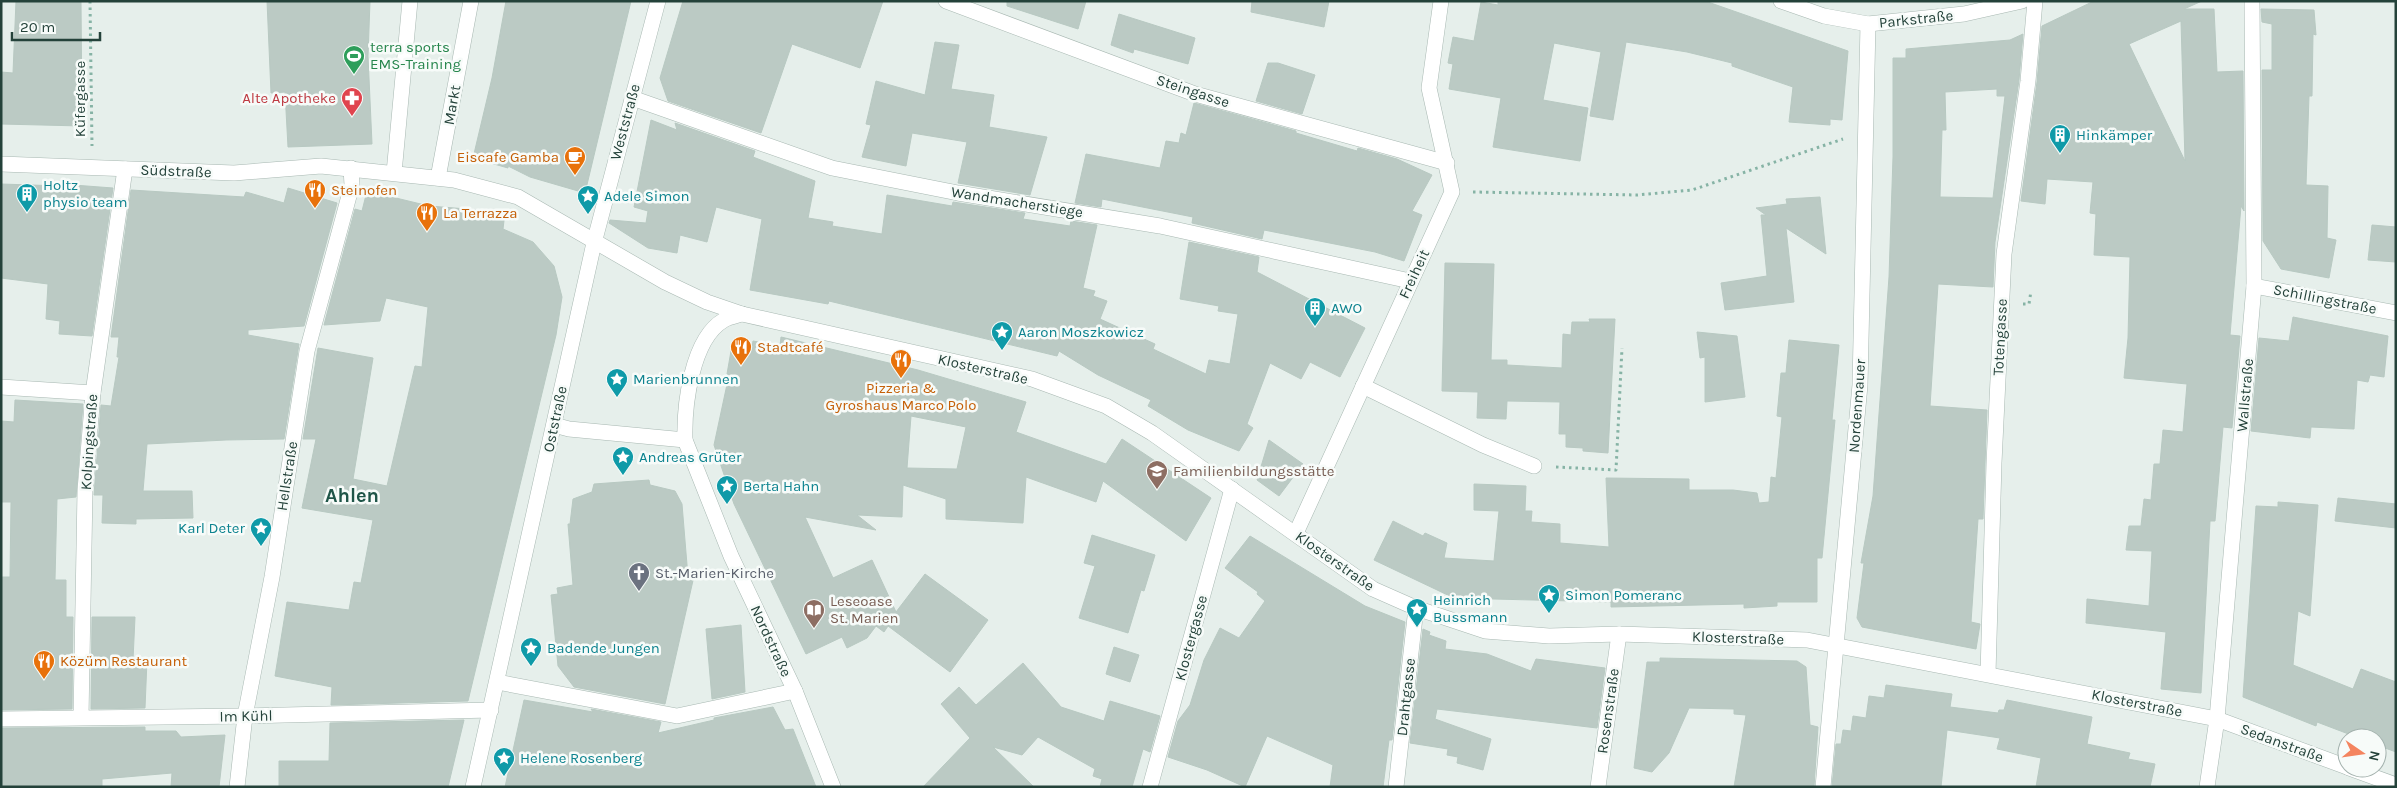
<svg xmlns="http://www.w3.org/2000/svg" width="2397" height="788" viewBox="0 0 2397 788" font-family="Karla,sans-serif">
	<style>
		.building { fill: #bbcac4; stroke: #b8c9c2; fill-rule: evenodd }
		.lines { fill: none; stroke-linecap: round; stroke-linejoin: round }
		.minor-casing { stroke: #a8b8b2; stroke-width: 16 }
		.path { stroke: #86b3a5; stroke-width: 3; stroke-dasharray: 2.5 4; stroke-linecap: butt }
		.minor { stroke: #fff; stroke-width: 15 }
		.labels { text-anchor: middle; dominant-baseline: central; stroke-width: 5; stroke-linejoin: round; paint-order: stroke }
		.street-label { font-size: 15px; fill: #24423a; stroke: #f7fbf9 }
		.leisure-label { font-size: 15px; fill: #27864d; stroke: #f7fbf9; text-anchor: start }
		.health-label { font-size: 15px; fill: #be3a42; stroke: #f7fbf9; text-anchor: end }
		.culture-label { font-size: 15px; fill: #0d838f; stroke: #f7fbf9; text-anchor: start }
		.food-label { font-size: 15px; fill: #c56008; stroke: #f7fbf9; text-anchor: start }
		.education-label { font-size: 15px; fill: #785e54; stroke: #f7fbf9; text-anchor: start }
		.worship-label { font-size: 15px; fill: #5b616d; stroke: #f7fbf9; text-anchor: start }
		.district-label { font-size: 20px; font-weight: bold; fill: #1f5548; stroke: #f7fbf9 }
	</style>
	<rect width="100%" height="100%" fill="#e6efeb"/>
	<g class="building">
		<polygon points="16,1 81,2 82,126 1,124 1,72 13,73"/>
		<polygon points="267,1 370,1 368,56 372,144 288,147 285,92 271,93"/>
		<polygon points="506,1 631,1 585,193 530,177 508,166 508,168 473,158 492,78"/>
		<polygon points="683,1 883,1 860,68 792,44 761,133 668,101 660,78"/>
		<polygon points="1007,1 1086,1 1078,29 1007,6"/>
		<polygon points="1252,1 1329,1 1324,27 1251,12"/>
		<polygon points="1498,1 1705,1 1848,51 1842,120 1830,119 1830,125 1789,122 1793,87 1732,66 1732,63 1687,52 1626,42 1613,120 1590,116 1601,52 1554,43 1543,100 1588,108 1580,161 1493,147 1501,98 1449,89 1453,64 1448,63 1453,37 1474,41 1481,2 1498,5"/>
		<path d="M2094,1H2202L2184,9H2214L2217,72L2243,71L2244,211L2241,206L2230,335L2240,336L2232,428L2223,427L2215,521H2210L2201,693L2161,689L2166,632L2086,623L2087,599L2149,606L2152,551L2126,550L2129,526H2141L2144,499L2151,500L2154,464H2160L2163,430L2183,432L2187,384L2124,378L2128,338L2130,257L2094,255L2096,214L2090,213L2093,182L2047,179L2045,204L2021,201L2037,82L2042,26ZM2181,21L2185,161L2129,44Z"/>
		<polygon points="2261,9 2314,10 2316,35 2313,34 2312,96 2309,96 2306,185 2328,186 2327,238 2336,240 2329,278 2281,269 2263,241 2262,70 2272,70 2272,24 2262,22"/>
		<polygon points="1119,14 1195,38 1188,64 1134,49 1133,53 1111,45"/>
		<path d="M2023,34L2019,80L1995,242L1993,287L1938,284L1930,406L1987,410L1983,519H1978L1971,622L1980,624L1976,649L1862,627L1857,618L1864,563H1861L1873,496L1889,277L1893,157V58H1906V49L2010,40ZM1997,89V96H2005L1993,198L1940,197L1942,130H1946L1945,92Z"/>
		<polygon points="935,42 959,45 951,89 994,95 989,127 1047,137 1030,195 958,183 967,142 912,133 906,166 862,157 871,125 866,124 876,81 925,95"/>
		<polygon points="1268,63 1278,63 1315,75 1302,114 1256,101"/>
		<polygon points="1194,103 1296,131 1296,133 1357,151 1358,148 1397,159 1432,175 1412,211 1422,215 1404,261 1375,252 1264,230 1262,239 1192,223 1193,217 1102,199 1101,207 1075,203 1086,154 1160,168 1166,141 1179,143 1181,133 1186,135"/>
		<polygon points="651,120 677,130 675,123 755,151 753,157 815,181 808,218 833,222 832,226 882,234 887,195 952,206 953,202 1025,213 1023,219 1070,226 1071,221 1097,225 1083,288 1095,291 1093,296 1107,301 1100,319 1155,344 1153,349 1206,374 1209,360 1230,364 1238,314 1218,311 1219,306 1180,299 1189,242 1259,257 1257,272 1365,328 1340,377 1310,362 1301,379 1270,363 1247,424 1253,428 1239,451 1188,430 1148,406 1151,400 1098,375 1059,351 1057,356 829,301 828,304 750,290 762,219 716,207 707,242 680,235 677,253 648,248 609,223 610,220 646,223 648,211 634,207"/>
		<polygon points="1,184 60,186 60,184 113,188 92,336 59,334 60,321 46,319 48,284 1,278"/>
		<polygon points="288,188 337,203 304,326 248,330 248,335 299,344 284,439 226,440 147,444 143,491 192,491 193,518 136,519 136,524 102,523 103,495 94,495 101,405 111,406 119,357 117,357 119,337 111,337 131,190 244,197 246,192 284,203"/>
		<polygon points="367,191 429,206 505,212 503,229 533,242 554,266 562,297 556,335 468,701 331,705 332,687 275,676 287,602 349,610 354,582 361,583 373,520 302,508 316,439 303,439 318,348 373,358 353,479 387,486 415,366 422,367 428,307 386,298 380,321 324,325 355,209 362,211"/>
		<polygon points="1820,197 1826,254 1786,228 1794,302 1725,310 1721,283 1767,276 1761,215 1766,215 1756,208 1787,204 1786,199"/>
		<polygon points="2372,225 2396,227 2396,262 2368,260"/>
		<polygon points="1445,263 1494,264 1491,360 1507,360 1507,365 1562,368 1563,334 1571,335 1572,322 1590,322 1589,319 1615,319 1608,453 1583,451 1583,448 1566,447 1566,434 1559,434 1560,402 1507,401 1506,419 1477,418 1478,392 1442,391"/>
		<polygon points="2293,317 2388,336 2384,377 2370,375 2368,382 2357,380 2354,429 2311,427 2310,438 2251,431 2259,338 2289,341"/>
		<polygon points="1697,332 1737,336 1745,397 1705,402 1705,357 1700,358"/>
		<path d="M781,337L918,370L1026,402L1016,432L1106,464L1122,439L1211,498L1186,541L1103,481L1096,502L1026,477L1023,523L946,519V499L903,485L902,517L857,515L876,530L805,517L833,578L872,560L896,612L925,574L988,620L950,672L888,626L884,632L876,626L867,638L847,648L842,637L806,654L734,504L714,445L729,375L727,374L731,351L751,354L753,341L780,346ZM911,416L966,427L957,469L907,468Z"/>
		<polygon points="1789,340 1839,345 1832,420 1835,420 1822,558 1817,558 1817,602 1777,602 1777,606 1744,608 1744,604 1611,607 1611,602 1454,598 1374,560 1393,521 1423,536 1425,533 1447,543 1444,558 1494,561 1499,511 1474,510 1474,484 1526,486 1525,511 1532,511 1531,522 1560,524 1560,543 1609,547 1606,478 1689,479 1689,490 1733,490 1757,493 1759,503 1769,502 1771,477 1776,478 1782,417 1777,416 1781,373 1786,373"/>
		<polygon points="15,400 83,404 76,497 57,499 55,580 66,580 66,617 73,617 72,709 1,710 1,577 10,577 11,502 1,502 1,421 14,422"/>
		<polygon points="1269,440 1303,464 1279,496 1257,480"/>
		<polygon points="649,480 650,485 675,491 682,504 688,577 694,576 665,704 574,687 558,666 551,595 558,594 557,588 573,585 568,524 570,524 573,499 592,492 594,484"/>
		<polygon points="2338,498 2396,504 2396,528 2335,521"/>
		<polygon points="2278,502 2318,505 2310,616 2298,611 2293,665 2353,689 2361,669 2396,682 2396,752 2377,745 2377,738 2359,738 2317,722 2316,726 2243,697 2256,506 2278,507"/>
		<polygon points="1092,535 1155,555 1144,591 1141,590 1128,633 1079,618 1095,566 1084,563"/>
		<polygon points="1250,536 1365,606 1405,622 1392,740 1389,740 1383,787 1330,787 1333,765 1267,736 1245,787 1207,770 1168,757 1178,721 1190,705 1204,660 1220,628 1239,638 1265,601 1257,594 1258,592 1225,568"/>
		<polygon points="92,617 135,617 133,660 147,660 145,708 91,709"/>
		<polygon points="741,625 745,692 712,699 706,629"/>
		<polygon points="1423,629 1430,632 1429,635 1446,641 1445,649 1487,654 1531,671 1536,659 1605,668 1597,728 1437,709 1435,719 1491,739 1483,770 1457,763 1458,757 1447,755 1448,749 1410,743"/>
		<polygon points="1114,647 1139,655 1130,682 1106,674"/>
		<polygon points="1660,658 1797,661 1806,667 1810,725 1818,727 1814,787 1734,787 1746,715 1734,714 1734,709 1689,708 1669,753 1652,772 1634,768 1647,662 1660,662"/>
		<polygon points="1023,663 1061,707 1104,721 1110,701 1160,716 1150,752 1143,749 1132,787 1100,787 1102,779 1093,776 1095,769 1038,737 1022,755 993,747 1034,787 923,787 970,738 941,704 959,687 976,705"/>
		<polygon points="1886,685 1952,694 1950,707 1998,713 1999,710 2004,710 2007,700 2092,717 2087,744 2130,753 2128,759 2155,764 2150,787 2036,787 2041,758 1997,749 2000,738 1947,730 1941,787 1832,787 1836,744 1841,744 1843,730 1851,731 1853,716 1866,718 1869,696 1884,698"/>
		<polygon points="524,700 593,712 591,709 661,722 658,733 714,720 714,718 773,707 785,730 793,729 816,787 505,787"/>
		<polygon points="464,720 448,787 279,787 279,761 329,761 330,723"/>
		<polygon points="145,727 145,731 176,731 181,737 225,735 219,787 171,787 172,773 102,779 102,787 1,787 1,728"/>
	</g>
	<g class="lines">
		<g class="minor-casing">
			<g id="minor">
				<polyline points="946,1 1195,94 1447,163"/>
				<polyline points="1781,1 1824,16 1868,24 1964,14 2022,1"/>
				<polyline points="632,98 832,168 958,193 1160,226 1410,281"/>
				<polyline points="1,164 234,173 321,166 454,180 518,197 665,282 707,302 742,314 1032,379 1106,406 1152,433 1373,589 1416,608 1485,631 1549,636 1619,634 1807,640 2217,719 2347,767"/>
				<polyline points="394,173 410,1"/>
				<polyline points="438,178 471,1"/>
				<polyline points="2254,286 2396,313"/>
				<path d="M742,314C736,316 729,317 724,320C691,339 684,407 685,440L731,556L795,691L833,787"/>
				<polyline points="1363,386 1483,445 1534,466"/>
				<polyline points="1,387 93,393"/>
				<polyline points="554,425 569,429 685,440"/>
				<polyline points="1296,533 1452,192 1429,88 1441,1"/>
				<polyline points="1988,674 1994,463 2004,254 2028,81 2035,1"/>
				<polyline points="497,682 677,716 795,691"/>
				<polyline points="81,717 85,490 93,393 125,169"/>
				<polyline points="1,719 245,716 491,710"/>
				<polyline points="2349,768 2396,785"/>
				<polyline points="237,787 245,716 272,577 307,351 352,185 351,168"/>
				<polyline points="473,787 594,243 658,1"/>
				<polyline points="1150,787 1232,489"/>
				<polyline points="1396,787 1416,608"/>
				<polyline points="1598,787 1619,634"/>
				<polyline points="1823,787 1860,385 1868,24"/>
				<polyline points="2207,787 2217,719 2254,286 2252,1"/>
			</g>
		</g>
		<g class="path">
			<polyline points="90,1 92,146"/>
			<polyline points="1473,192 1637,195 1692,190 1843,139"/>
			<polyline points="2023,304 2029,304 2031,291"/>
			<polyline points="1556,467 1616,470 1622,348"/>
		</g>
		<use href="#minor" class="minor"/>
	</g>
	<defs>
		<g id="stadium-pin" transform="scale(1.125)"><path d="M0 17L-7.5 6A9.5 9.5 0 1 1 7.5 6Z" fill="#2e9e5b" stroke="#f7fbf9"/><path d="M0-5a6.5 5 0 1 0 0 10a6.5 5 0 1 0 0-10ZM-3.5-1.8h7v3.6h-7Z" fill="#fff"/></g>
		<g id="pharmacy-pin" transform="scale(1.125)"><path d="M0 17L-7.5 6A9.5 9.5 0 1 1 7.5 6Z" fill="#e0444e" stroke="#f7fbf9"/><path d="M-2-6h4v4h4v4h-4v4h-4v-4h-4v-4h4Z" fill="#fff"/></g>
		<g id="building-pin" transform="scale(1.125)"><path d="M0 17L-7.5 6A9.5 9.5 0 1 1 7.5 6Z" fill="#0f9aa8" stroke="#f7fbf9"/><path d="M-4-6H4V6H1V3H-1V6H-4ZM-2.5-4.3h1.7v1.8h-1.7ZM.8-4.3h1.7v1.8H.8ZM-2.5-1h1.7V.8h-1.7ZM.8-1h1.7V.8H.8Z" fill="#fff"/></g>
		<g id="cafe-pin" transform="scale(1.125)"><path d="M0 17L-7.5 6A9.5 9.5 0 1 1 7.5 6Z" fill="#e8710a" stroke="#f7fbf9"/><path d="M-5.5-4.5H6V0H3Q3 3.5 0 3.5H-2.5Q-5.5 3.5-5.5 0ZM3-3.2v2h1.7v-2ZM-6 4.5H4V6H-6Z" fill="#fff"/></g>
		<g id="restaurant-pin" transform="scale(1.125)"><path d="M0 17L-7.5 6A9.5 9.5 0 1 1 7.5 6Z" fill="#e8710a" stroke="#f7fbf9"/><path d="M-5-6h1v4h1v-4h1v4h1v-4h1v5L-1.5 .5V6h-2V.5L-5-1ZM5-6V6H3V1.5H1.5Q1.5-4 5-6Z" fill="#fff"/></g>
		<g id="sight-pin" transform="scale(1.125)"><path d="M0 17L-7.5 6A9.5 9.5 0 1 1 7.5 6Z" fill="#0f9aa8" stroke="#f7fbf9"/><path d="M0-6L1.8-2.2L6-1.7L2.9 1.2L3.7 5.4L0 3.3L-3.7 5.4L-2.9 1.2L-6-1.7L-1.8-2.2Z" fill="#fff"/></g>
		<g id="school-pin" transform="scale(1.125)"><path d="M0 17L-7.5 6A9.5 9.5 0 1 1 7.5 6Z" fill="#8d6e63" stroke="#f7fbf9"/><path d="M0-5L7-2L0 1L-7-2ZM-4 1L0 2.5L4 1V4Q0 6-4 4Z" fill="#fff"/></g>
		<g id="church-pin" transform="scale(1.125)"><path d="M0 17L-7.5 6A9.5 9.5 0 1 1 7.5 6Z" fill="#6b7280" stroke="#f7fbf9"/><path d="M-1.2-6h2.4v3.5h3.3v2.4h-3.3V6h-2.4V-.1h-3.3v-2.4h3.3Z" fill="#fff"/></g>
		<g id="library-pin" transform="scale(1.125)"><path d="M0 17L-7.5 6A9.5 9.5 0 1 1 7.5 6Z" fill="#8d6e63" stroke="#f7fbf9"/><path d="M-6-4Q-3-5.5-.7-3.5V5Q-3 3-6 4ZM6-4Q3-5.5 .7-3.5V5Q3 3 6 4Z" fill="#fff"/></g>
	</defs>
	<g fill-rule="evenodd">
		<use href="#stadium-pin" x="354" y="56"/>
		<use href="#pharmacy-pin" x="352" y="98"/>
		<use href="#building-pin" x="2060" y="135"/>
		<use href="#cafe-pin" x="575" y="157"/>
		<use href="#restaurant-pin" x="315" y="190"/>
		<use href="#building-pin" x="27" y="194"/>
		<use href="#sight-pin" x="588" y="196"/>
		<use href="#restaurant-pin" x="427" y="213"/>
		<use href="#building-pin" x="1315" y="308"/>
		<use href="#sight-pin" x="1002" y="332"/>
		<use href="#restaurant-pin" x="741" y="347"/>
		<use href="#restaurant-pin" x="901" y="360"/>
		<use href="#sight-pin" x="617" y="379"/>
		<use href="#sight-pin" x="623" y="457"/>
		<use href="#school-pin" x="1157" y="471"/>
		<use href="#sight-pin" x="727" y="486"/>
		<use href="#sight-pin" x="261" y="528"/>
		<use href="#church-pin" x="639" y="573"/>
		<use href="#sight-pin" x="1549" y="595"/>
		<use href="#sight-pin" x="1417" y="609"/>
		<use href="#library-pin" x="814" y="610"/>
		<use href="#sight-pin" x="531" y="648"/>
		<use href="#restaurant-pin" x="44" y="661"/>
		<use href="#sight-pin" x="504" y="758"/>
	</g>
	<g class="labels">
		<g class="street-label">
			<text transform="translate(1916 19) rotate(-6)">Parkstraße</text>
			<text transform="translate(1193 91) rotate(18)">Steingasse</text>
			<text transform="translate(80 99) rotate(-90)">Küfergasse</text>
			<text transform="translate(452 105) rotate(-80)">Markt</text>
			<text transform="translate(625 122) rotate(-75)">Weststraße</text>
			<text transform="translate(176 171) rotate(2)">Südstraße</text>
			<text transform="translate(1017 202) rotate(9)">Wandmacherstiege</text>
			<text transform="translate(1414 274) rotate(-65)">Freiheit</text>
			<text transform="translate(2325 299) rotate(11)">Schillingstraße</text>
			<text transform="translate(2000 337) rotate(-87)">Totengasse</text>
			<text transform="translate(983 369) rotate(13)">Klosterstraße</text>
			<text transform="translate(2245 395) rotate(-85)">Wallstraße</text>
			<text transform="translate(1857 406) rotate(-86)">Nordenmauer</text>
			<text transform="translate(555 419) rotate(-78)">Oststraße</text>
			<text transform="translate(89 442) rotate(-86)">Kolpingstraße</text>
			<text transform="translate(287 476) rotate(-81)">Hellstraße</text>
			<text transform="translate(1335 561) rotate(35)">Klosterstraße</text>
			<text transform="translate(1191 638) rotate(-75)">Klostergasse</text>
			<text transform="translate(1738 638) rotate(2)">Klosterstraße</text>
			<text transform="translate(771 641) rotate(65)">Nordstraße</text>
			<text transform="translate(1406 697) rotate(-84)">Drahtgasse</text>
			<text transform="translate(2137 703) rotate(11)">Klosterstraße</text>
			<text transform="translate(1608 711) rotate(-82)">Rosenstraße</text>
			<text transform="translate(246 716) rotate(-1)">Im Kühl</text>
			<text transform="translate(2282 743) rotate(20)">Sedanstraße</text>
		</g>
		<g class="leisure-label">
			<text x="370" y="47">terra sports<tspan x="370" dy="17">EMS-Training</tspan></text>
		</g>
		<g class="health-label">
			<text x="336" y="98">Alte Apotheke</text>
		</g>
		<g class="culture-label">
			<text x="2076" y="135">Hinkämper</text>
			<text x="43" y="185">Holtz<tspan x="43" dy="17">physio team</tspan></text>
			<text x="604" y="196">Adele Simon</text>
			<text x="1331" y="308">AWO</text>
			<text x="1018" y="332">Aaron Moszkowicz</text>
			<text x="633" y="379">Marienbrunnen</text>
			<text x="639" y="457">Andreas Grüter</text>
			<text x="743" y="486">Berta Hahn</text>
			<text x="245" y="528" text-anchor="end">Karl Deter</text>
			<text x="1565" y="595">Simon Pomeranc</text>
			<text x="1433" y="600">Heinrich<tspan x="1433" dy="17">Bussmann</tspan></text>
			<text x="547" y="648">Badende Jungen</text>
			<text x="520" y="758">Helene Rosenberg</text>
		</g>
		<g class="food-label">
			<text x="559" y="157" text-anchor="end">Eiscafe Gamba</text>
			<text x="331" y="190">Steinofen</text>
			<text x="443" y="213">La Terrazza</text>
			<text x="757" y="347">Stadtcafé</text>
			<text x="901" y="388" text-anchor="middle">Pizzeria &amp;<tspan x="901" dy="17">Gyroshaus Marco Polo</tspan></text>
			<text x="60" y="661">Közüm Restaurant</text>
		</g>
		<g class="education-label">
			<text x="1173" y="471">Familienbildungsstätte</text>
			<text x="830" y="601">Leseoase<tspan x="830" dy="17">St. Marien</tspan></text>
		</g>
		<g class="worship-label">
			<text x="655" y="573">St.-Marien-Kirche</text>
		</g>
		<g class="district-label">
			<text x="352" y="495">Ahlen</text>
		</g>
	</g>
	<rect width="2397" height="788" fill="none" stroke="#24423a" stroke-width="5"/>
	<g transform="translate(2362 753) rotate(103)"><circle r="24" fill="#f7fbf9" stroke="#a3b1ad"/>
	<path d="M0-4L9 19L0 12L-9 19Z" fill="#f4845f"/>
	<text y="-8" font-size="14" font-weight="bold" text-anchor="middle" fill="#24423a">N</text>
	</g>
	<path d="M12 32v8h88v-8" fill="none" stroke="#24423a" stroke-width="2.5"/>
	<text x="20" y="32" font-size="15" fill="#24423a" stroke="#f7fbf9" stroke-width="4" paint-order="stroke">20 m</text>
</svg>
